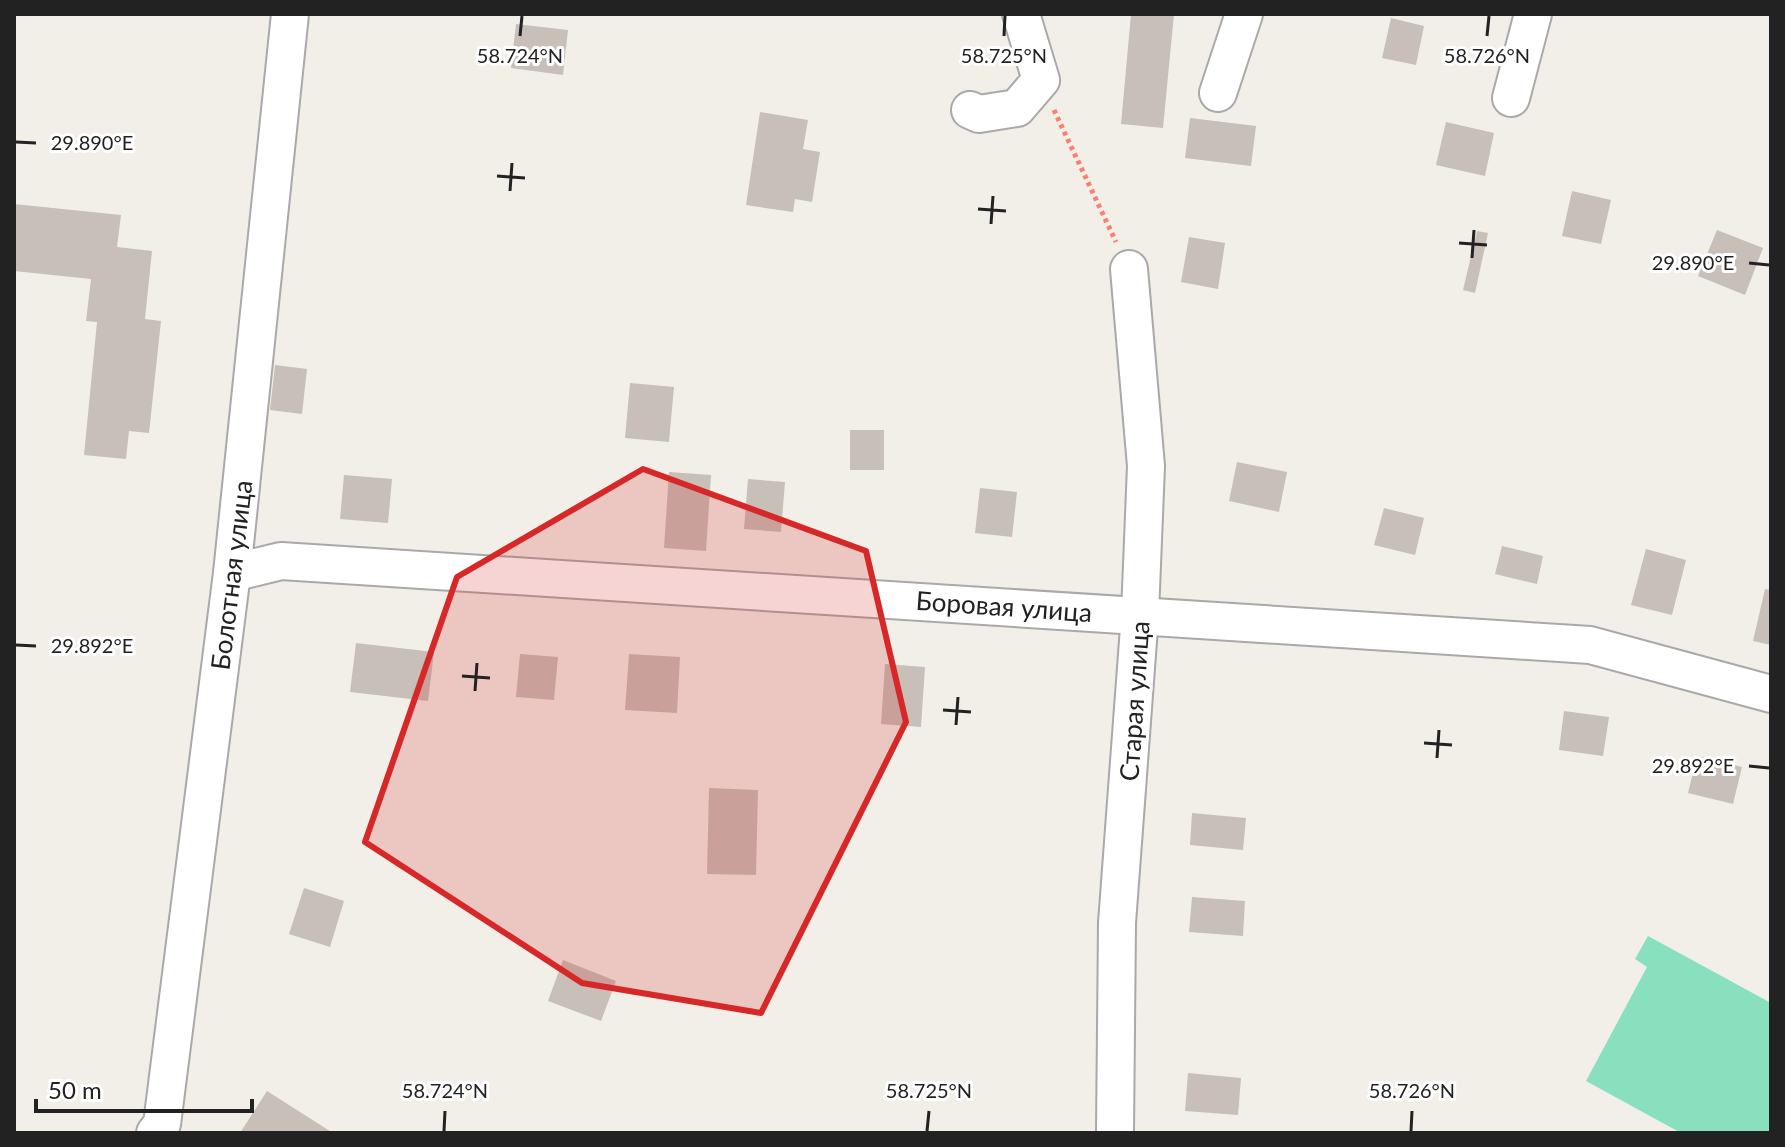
<svg xmlns="http://www.w3.org/2000/svg" width="1785" height="1147" viewBox="0 0 1785 1147" font-family="Lato,sans-serif">
	<style>
		.pitch { fill: #88e0be }
		.building { fill: #c7bfb8 }
		.lines { fill: none; stroke-linecap: round; stroke-linejoin: round }
		.minor-casing { stroke: #a9a9a9; stroke-width: 40 }
		.path { stroke: #fa8072; stroke-width: 5; stroke-dasharray: 4 4; stroke-linecap: butt }
		.minor { stroke: #fff; stroke-width: 36 }
		.marked { fill: #d62828; fill-opacity: 0.2; stroke: #d62828; stroke-width: 6; stroke-linejoin: round }
		.ticks { fill: none; stroke: #222; stroke-width: 3 }
		.labels { text-anchor: middle; dominant-baseline: central; stroke-width: 6; stroke-linejoin: round; paint-order: stroke }
		.street-label { font-size: 26px; fill: #222; stroke: #fff }
		.ticks-label { font-size: 20px; text-anchor: middle; fill: #222; stroke: #fff; stroke-width: 6; stroke-linejoin: round; paint-order: stroke }
	</style>
	<rect width="100%" height="100%" fill="#f2efe9"/>
	<polygon class="pitch" points="1648,936 1771,1003 1771,1133 1681,1133 1586,1081 1647,967 1635,959"/>
	<g class="building">
		<polygon points="1131,14 1174,14 1163,128 1121,124"/>
		<polygon points="1391,18 1424,26 1416,65 1382,58"/>
		<polygon points="516,24 568,30 563,75 511,68"/>
		<polygon points="760,112 808,120 803,149 820,152 812,202 795,199 793,212 746,205"/>
		<polygon points="1190,118 1256,126 1251,166 1185,158"/>
		<polygon points="1446,122 1494,133 1485,176 1436,165"/>
		<polygon points="1572,191 1611,200 1601,244 1562,236"/>
		<polygon points="14,204 121,215 117,247 152,251 145,319 161,321 149,433 129,431 126,459 84,455 97,322 86,321 91,279 14,271"/>
		<polygon points="1717,230 1763,248 1745,295 1698,276"/>
		<polygon points="1477,231 1488,233 1475,293 1463,290"/>
		<polygon points="1189,237 1225,243 1218,289 1181,282"/>
		<polygon points="275,365 307,369 302,414 270,410"/>
		<polygon points="630,383 674,387 669,442 625,438"/>
		<rect x="850" y="430" width="34" height="40"/>
		<polygon points="1237,462 1287,472 1279,512 1229,501"/>
		<polygon points="669,472 711,475 706,551 664,548"/>
		<polygon points="344,475 392,479 388,523 340,519"/>
		<polygon points="748,479 785,482 781,532 744,529"/>
		<polygon points="980,488 1017,492 1012,537 975,533"/>
		<polygon points="1384,508 1424,518 1415,555 1374,545"/>
		<polygon points="1502,546 1543,556 1537,584 1495,574"/>
		<polygon points="1646,549 1686,560 1672,615 1631,605"/>
		<polygon points="1765,589 1771,590 1771,645 1753,641"/>
		<polygon points="356,643 434,652 428,701 350,692"/>
		<polygon points="520,654 558,657 554,700 516,697"/>
		<polygon points="629,654 680,657 677,713 625,710"/>
		<polygon points="885,664 925,667 921,727 881,724"/>
		<polygon points="1564,711 1609,717 1603,756 1559,750"/>
		<polygon points="1697,756 1742,767 1733,804 1688,793"/>
		<polygon points="709,788 758,790 756,875 707,874"/>
		<polygon points="1192,813 1246,818 1243,850 1190,845"/>
		<polygon points="304,888 344,901 330,947 289,934"/>
		<polygon points="1192,897 1245,901 1243,936 1189,932"/>
		<polygon points="563,960 616,981 601,1021 548,1001"/>
		<polygon points="1188,1073 1241,1078 1238,1115 1185,1111"/>
		<polygon points="267,1091 333,1133 240,1133"/>
	</g>
	<g class="lines">
		<g class="minor-casing">
			<g id="minor">
				<polyline points="1218,93 1244,14"/>
				<polyline points="1511,98 1533,14"/>
				<polyline points="970,110 979,114 1017,108 1041,80 1021,14"/>
				<polyline points="232,573 281,561 1590,645 1771,694"/>
				<polyline points="155,1133 162,1124 232,573 290,14"/>
				<polyline points="1115,1133 1117,923 1140,614 1146,466 1129,269"/>
			</g>
		</g>
		<polyline class="path" points="1054,110 1116,242"/>
		<use href="#minor" class="minor"/>
	</g>
	<path class="marked" d="M643,469L866,551L906,722L761,1013L582,983L365,842L457,577Z"/>
	<path class="ticks" d="M520,36L522,16M1004,36L1005,16M1487,36L1489,16M16,142L36,143M497,176L525,178M510,191L512,163M978,209L1006,211M991,224L993,196M1459,243L1487,245M1472,258L1474,230M1749,263L1769,265M16,645L36,646M462,676L490,678M475,691L477,663M943,710L971,712M956,725L958,697M1424,743L1452,745M1437,758L1439,730M1749,766L1769,768M444,1131L445,1111M927,1131L929,1111M1411,1131L1412,1111"/>
	<g class="labels">
		<g class="street-label">
			<text transform="translate(231 575) rotate(-83)">Болотная улица</text>
			<text transform="translate(1004 606) rotate(4)">Боровая улица</text>
			<text transform="translate(1134 701) rotate(-86)">Старая улица</text>
		</g>
	</g>
	<g class="ticks-label">
		<text x="520" y="63">58.724°N</text>
		<text x="1004" y="63">58.725°N</text>
		<text x="1487" y="63">58.726°N</text>
		<text x="92" y="150">29.890°E</text>
		<text x="1693" y="270">29.890°E</text>
		<text x="92" y="653">29.892°E</text>
		<text x="1693" y="773">29.892°E</text>
		<text x="445" y="1098">58.724°N</text>
		<text x="929" y="1098">58.725°N</text>
		<text x="1412" y="1098">58.726°N</text>
	</g>
	<rect width="1785" height="1147" fill="none" stroke="#222222" stroke-width="32"/>
	<path d="M36 1099v12h216v-12" fill="none" stroke="#222222" stroke-width="4"/>
	<text x="48" y="1099" font-size="24" fill="#222222" stroke="#ffffff" stroke-width="6" paint-order="stroke">50 m</text>
</svg>
